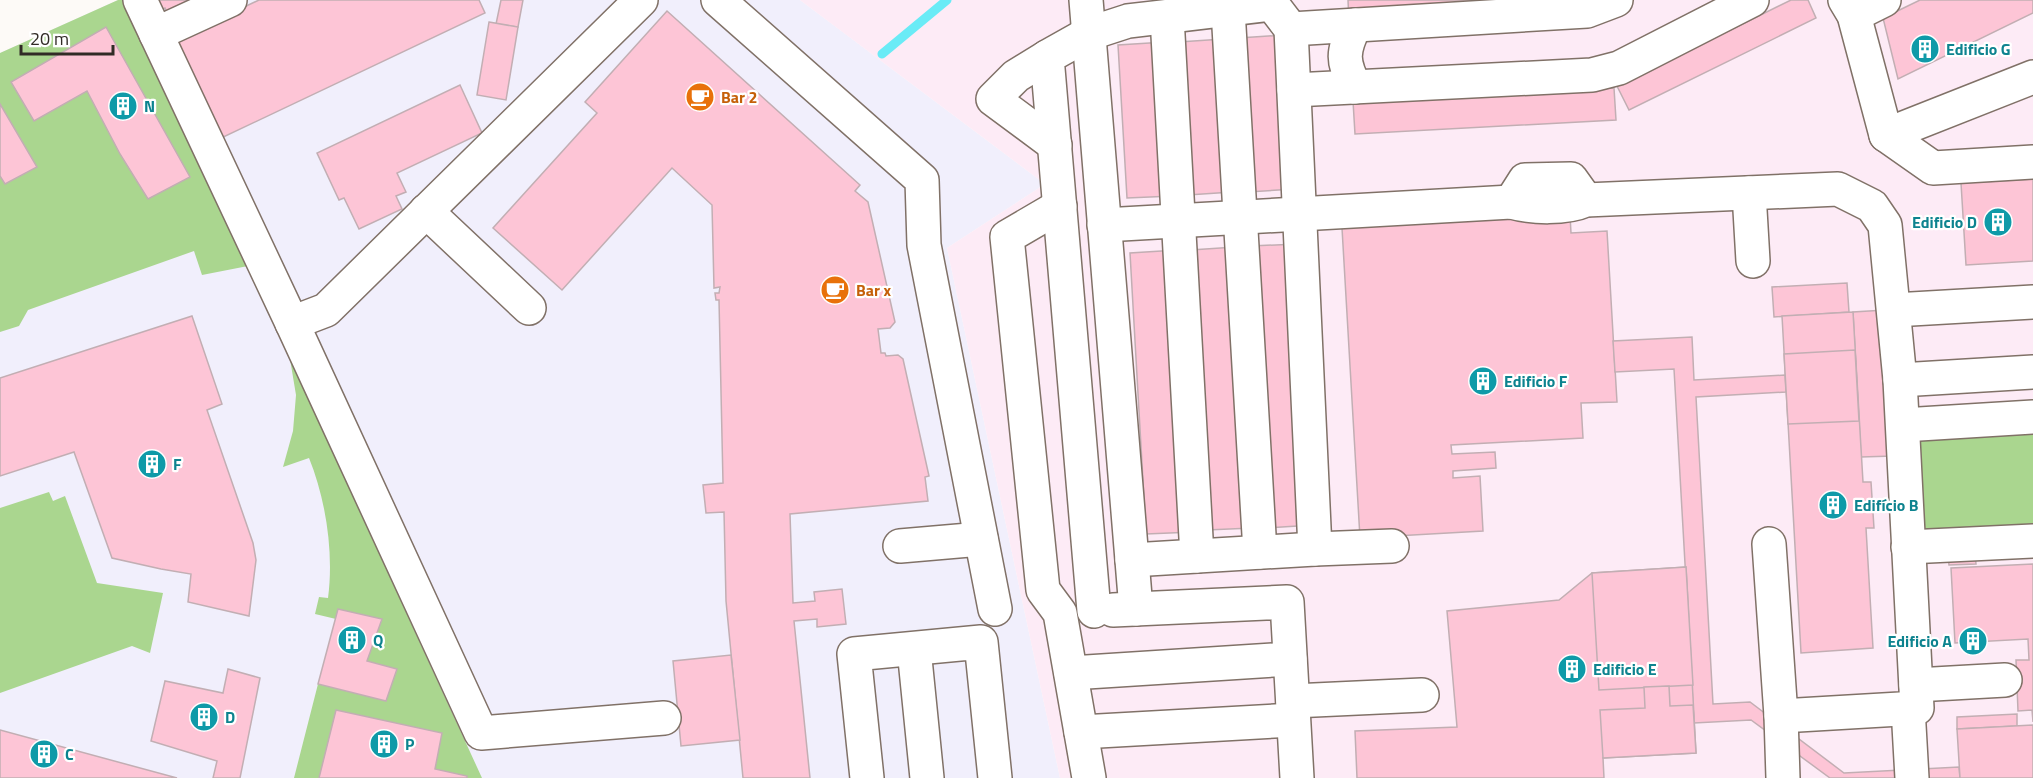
<svg xmlns="http://www.w3.org/2000/svg" width="2033" height="778" viewBox="0 0 2033 778" font-family="'Titillium Web',sans-serif">
	<style>
		.education { fill: #f1effc }
		.medical { fill: #fdebf6 }
		.green { fill: #aad68f }
		.lines { fill: none; stroke-linecap: round; stroke-linejoin: round }
		.stream { stroke: #6aebf6; stroke-width: 9 }
		.building { fill: #fdc5d6; stroke: #c2aeb3; stroke-width: 1.5 }
		.minor-casing { stroke: #807167; stroke-width: 36 }
		.minor { stroke: #fff; stroke-width: 33 }
		.labels { text-anchor: middle; dominant-baseline: central; stroke-width: 4.5; stroke-linejoin: round; paint-order: stroke }
		.culture-label { font-size: 16px; font-weight: bold; fill: #0d838f; stroke: #fff; text-anchor: start }
		.food-label { font-size: 16px; font-weight: bold; fill: #c56008; stroke: #fff; text-anchor: start }
	</style>
	<rect width="100%" height="100%" fill="#fdfaf7"/>
	<polygon class="education" points="118,0 800,0 1045,184 947,248 1060,778 0,778 0,53"/>
	<polygon class="medical" points="800,0 2033,0 2033,778 1060,778 947,248 1045,184"/>
	<g class="green">
		<polygon points="118,0 125,0 248,266 202,275 194,251 28,310 19,326 0,332 0,53"/>
		<path d="M290,359L482,778H294L318,684L386,700L397,670L367,661L382,619H336L315,614L319,597L328,598C334,553 326,500 309,458L283,467L293,431L296,395Z"/>
		<polygon points="2033,417 2033,541 1908,547 1903,425"/>
		<polygon points="49,492 53,501 65,496 97,583 163,593 150,653 132,646 0,693 0,508"/>
	</g>
	<g class="lines">
		<polyline class="stream" points="882,54 947,0"/>
	</g>
	<g class="building">
		<polygon points="150,0 199,0 168,15 165,8 155,13"/>
		<polygon points="259,0 479,0 485,13 217,140 170,42"/>
		<polygon points="501,0 523,0 518,27 496,24"/>
		<polygon points="1348,0 1558,0 1349,22"/>
		<polygon points="1791,0 1808,0 1816,18 1629,110 1617,86"/>
		<polygon points="1920,0 2033,0 2033,13 1898,79 1883,18"/>
		<polygon points="667,11 860,185 855,191 868,202 895,322 890,328 878,329 881,353 885,353 886,356 898,355 903,359 929,476 925,477 928,501 790,514 793,603 815,601 814,592 842,589 846,624 817,627 817,619 794,621 810,778 743,778 726,601 724,512 706,513 703,485 723,483 719,300 716,300 715,293 719,293 720,287 714,288 712,205 672,168 562,290 493,228 597,113 585,102"/>
		<polygon points="489,22 518,27 506,100 477,95"/>
		<polygon points="106,27 190,177 148,199 120,154 87,91 34,121 11,82"/>
		<polygon points="1285,35 1294,189 1248,192 1239,38"/>
		<polygon points="1223,39 1232,192 1188,195 1179,42"/>
		<polygon points="1165,42 1173,196 1127,198 1118,45"/>
		<polygon points="460,85 482,133 397,173 406,192 396,196 402,209 359,229 344,198 339,200 317,153"/>
		<polygon points="1614,88 1616,120 1355,134 1353,101"/>
		<polygon points="0,104 37,167 5,184 0,176"/>
		<polygon points="2033,179 2033,261 1966,265 1961,183"/>
		<polygon points="1570,215 1571,233 1607,231 1617,402 1581,403 1583,438 1451,445 1452,454 1495,452 1496,468 1453,471 1453,478 1480,476 1483,531 1360,538 1342,228"/>
		<polygon points="1297,244 1313,525 1267,528 1251,246"/>
		<polygon points="1235,247 1252,528 1207,530 1191,250"/>
		<polygon points="1177,250 1193,532 1146,534 1130,253"/>
		<polygon points="1847,283 1849,312 1774,317 1772,287"/>
		<polygon points="1885,310 1893,456 1861,457 1853,312"/>
		<polygon points="1853,312 1863,482 1871,482 1874,528 1866,528 1873,648 1801,653 1782,316"/>
		<polygon points="192,316 222,404 207,410 253,543 256,560 249,616 188,602 191,574 161,569 112,558 74,452 0,476 0,378"/>
		<polygon points="1692,337 1694,380 1785,375 1786,392 1696,397 1713,704 1750,702 1844,773 1959,767 1960,778 1830,778 1751,720 1694,723 1674,369 1615,372 1613,341"/>
		<polygon points="1855,350 1859,421 1788,424 1784,354"/>
		<polygon points="1975,553 1976,564 1949,565 1948,555"/>
		<polygon points="2033,564 2033,722 2032,710 2018,711 2016,660 2029,660 2028,639 1955,643 1951,568"/>
		<polygon points="1686,567 1696,753 1603,758 1604,778 1357,778 1355,731 1457,727 1447,611 1559,600 1592,573"/>
		<polygon points="1686,567 1693,685 1599,690 1592,573"/>
		<polygon points="338,609 382,619 367,661 397,669 386,701 318,684"/>
		<polygon points="731,655 740,740 681,746 673,661"/>
		<polygon points="228,669 260,678 240,778 213,778 217,761 151,741 165,681 223,693"/>
		<polygon points="1669,686 1670,706 1693,705 1696,753 1603,758 1600,710 1645,708 1644,687"/>
		<polygon points="336,710 442,733 435,769 467,776 467,778 319,778"/>
		<polygon points="2017,714 2017,726 1957,729 1957,717"/>
		<polygon points="2033,725 2033,778 1960,778 1957,729"/>
		<polygon points="0,730 177,778 0,778"/>
	</g>
	<g class="lines">
		<g class="minor-casing">
			<g id="minor">
				<polyline points="140,0 292,323 481,733 664,718"/>
				<polyline points="718,0 922,180 924,245 995,609"/>
				<polyline points="1086,0 1136,609"/>
				<polyline points="1845,0 1854,15 1886,135 1933,168 2033,162"/>
				<polyline points="1228,10 1260,552"/>
				<polyline points="1854,15 1884,0"/>
				<polyline points="1167,17 1197,556"/>
				<polyline points="1291,29 1587,11 1616,0"/>
				<polyline points="156,34 230,0"/>
				<polyline points="1047,57 1016,76 993,99 1055,145"/>
				<path d="M1355,87C1342,61 1342,52 1355,25"/>
				<polyline points="1294,90 1592,75 1619,68 1752,0"/>
				<polyline points="1886,135 2033,77"/>
				<polyline points="1749,193 1753,261"/>
				<polyline points="1511,202 1525,180 1571,179 1586,200"/>
				<polyline points="1060,206 1007,237 1043,590 1060,613 1089,778"/>
				<polyline points="426,211 529,308"/>
				<path d="M1104,225L1511,202C1533,208 1565,209 1586,200L1838,189L1872,206L1885,225L1900,380L1917,708L1781,716"/>
				<polyline points="1894,310 2033,302"/>
				<polyline points="292,323 326,310 641,0"/>
				<polyline points="1900,380 2033,372"/>
				<polyline points="1903,425 2033,417"/>
				<polyline points="1769,544 1781,716 1783,778"/>
				<polyline points="900,546 981,539"/>
				<polyline points="1908,547 2033,541"/>
				<polyline points="1132,560 1315,549 1392,546"/>
				<polyline points="1113,610 1287,602 1297,778"/>
				<polyline points="1094,611 1047,57 1088,34 1128,21 1272,4 1291,29 1315,549"/>
				<polyline points="914,649 927,778"/>
				<polyline points="1071,673 1290,659"/>
				<polyline points="1916,685 2005,680"/>
				<polyline points="1293,701 1422,695"/>
				<polyline points="1908,708 1912,778"/>
				<polyline points="1081,732 1293,720"/>
				<polyline points="867,778 854,654 981,642 995,778"/>
			</g>
		</g>
		<use href="#minor" class="minor"/>
	</g>
	<defs>
		<g id="building-disc" transform="scale(1.5)"><circle r="9.5" fill="#0f9aa8" stroke="#fff"/><path d="M-4-6H4V6H1V3H-1V6H-4ZM-2.5-4.3h1.7v1.8h-1.7ZM.8-4.3h1.7v1.8H.8ZM-2.5-1h1.7V.8h-1.7ZM.8-1h1.7V.8H.8Z" fill="#fff"/></g>
		<g id="cafe-disc" transform="scale(1.5)"><circle r="9.5" fill="#e8710a" stroke="#fff"/><path d="M-5.5-4.5H6V0H3Q3 3.5 0 3.5H-2.5Q-5.5 3.5-5.5 0ZM3-3.2v2h1.7v-2ZM-6 4.5H4V6H-6Z" fill="#fff"/></g>
	</defs>
	<g fill-rule="evenodd">
		<use href="#building-disc" x="1925" y="49"/>
		<use href="#cafe-disc" x="700" y="97"/>
		<use href="#building-disc" x="123" y="106"/>
		<use href="#building-disc" x="1998" y="222"/>
		<use href="#cafe-disc" x="835" y="290"/>
		<use href="#building-disc" x="1483" y="381"/>
		<use href="#building-disc" x="152" y="464"/>
		<use href="#building-disc" x="1833" y="505"/>
		<use href="#building-disc" x="352" y="640"/>
		<use href="#building-disc" x="1973" y="641"/>
		<use href="#building-disc" x="1572" y="669"/>
		<use href="#building-disc" x="204" y="717"/>
		<use href="#building-disc" x="384" y="744"/>
		<use href="#building-disc" x="44" y="754"/>
	</g>
	<g class="labels">
		<g class="culture-label">
			<text x="1946" y="49">Edificio G</text>
			<text x="144" y="106">N</text>
			<text x="1977" y="222" text-anchor="end">Edificio D</text>
			<text x="1504" y="381">Edificio F</text>
			<text x="173" y="464">F</text>
			<text x="1854" y="505">Edifício B</text>
			<text x="373" y="640">Q</text>
			<text x="1952" y="641" text-anchor="end">Edificio A</text>
			<text x="1593" y="669">Edificio E</text>
			<text x="225" y="717">D</text>
			<text x="405" y="744">P</text>
			<text x="65" y="754">C</text>
		</g>
		<g class="food-label">
			<text x="721" y="97">Bar 2</text>
			<text x="856" y="290">Bar x</text>
		</g>
	</g>
	<path d="M21 45v9h92v-9" fill="none" stroke="#312b26" stroke-width="3"/>
	<text x="30" y="45" font-size="18" fill="#312b26" stroke="#ffffff" stroke-width="4.5" paint-order="stroke">20 m</text>
</svg>
